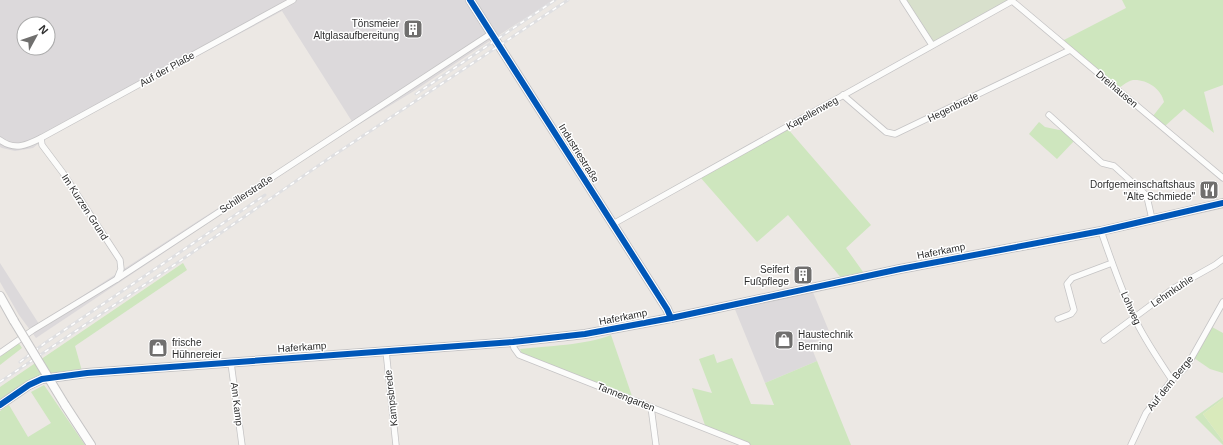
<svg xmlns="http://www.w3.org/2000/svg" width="1223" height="445" viewBox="0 0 1223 445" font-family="Helvetica,sans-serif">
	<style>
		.industrial { fill: #dcd9db; fill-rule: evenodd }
		.green { fill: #cee6be }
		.cemetery { fill: #d8e0cc }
		.pitch { fill: #d9eabb }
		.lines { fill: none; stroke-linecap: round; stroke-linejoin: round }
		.street-casing { stroke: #c5c4c5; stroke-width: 7 }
		.secondary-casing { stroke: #c5c4c5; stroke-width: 10 }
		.street { stroke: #fcfcfb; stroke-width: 5.5 }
		.secondary { stroke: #fcfcfb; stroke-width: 8 }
		.rail-casing { stroke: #dfdfe1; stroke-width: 3 }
		.rail { stroke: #fff; stroke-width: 1.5; stroke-dasharray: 4.5; stroke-linecap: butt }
		.secondary-bridge-casing { stroke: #c5c4c5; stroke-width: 10; stroke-linecap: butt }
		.secondary-bridge { stroke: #fcfcfb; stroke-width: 8 }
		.cycleway-casing { stroke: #fff; stroke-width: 8 }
		.cycleway { stroke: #0057b8; stroke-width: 6 }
		.labels { text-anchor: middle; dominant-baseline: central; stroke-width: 3; stroke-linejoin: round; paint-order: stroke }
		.poi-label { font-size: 10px; fill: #2e2e2e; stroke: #fff; text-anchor: end }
		.street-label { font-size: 10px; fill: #2e2e2e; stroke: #fff }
	</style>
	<rect width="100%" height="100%" fill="#ece8e4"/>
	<g class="industrial">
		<path d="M0,0H554L474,51L414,91L330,142L36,338L19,315L0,282V263L39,324L201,219L353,123L282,11L48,136L33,148L15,151L2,148L0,147ZM24,24H48V48H24Z"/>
		<polygon points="812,290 831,336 810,344 817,361 765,383 734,307"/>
	</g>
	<g class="green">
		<path d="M1122,0H1223V85L1204,92L1214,133L1184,109L1165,126L1153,116L1164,102C1161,88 1146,79 1133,80C1128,81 1123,85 1119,88L1062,41L1126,8Z"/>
		<polygon points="1039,122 1045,127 1064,131 1074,141 1057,159 1029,134"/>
		<polygon points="787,128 871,225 846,248 866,276 843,280 788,215 757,242 700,177"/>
		<polygon points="183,263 187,270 75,346 82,371 60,372 39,378 0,402 0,387"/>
		<polygon points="1212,327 1223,333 1223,373 1210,369 1194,358"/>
		<path d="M611,335L633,399L522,354L520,349C546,346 587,345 611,335Z"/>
		<polygon points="18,342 22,348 0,365 0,357"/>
		<polygon points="714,354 717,363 732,358 751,404 774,405 765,383 817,361 851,445 749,445 706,428 692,388 712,393 699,359"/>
		<polygon points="44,385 85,445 0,445 0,411 9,405 28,437 51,423 31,392"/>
		<polygon points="1223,397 1223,399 1203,414 1223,441 1223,445 1195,417"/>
	</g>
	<polygon class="cemetery" points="903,0 1009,0 931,44"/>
	<polygon class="pitch" points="1223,399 1223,441 1203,414"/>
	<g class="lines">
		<g class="street-casing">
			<g id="street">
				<polyline points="903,0 932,45"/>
				<polyline points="1011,0 1223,178"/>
				<polyline points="843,95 886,132 895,134 1070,50"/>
				<polyline points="1049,115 1102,163 1114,166 1145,194 1147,197 1152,219"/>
				<polyline points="41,138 42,145 63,173 120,260 121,269 117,279"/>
				<path d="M0,140C15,151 27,145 41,138L293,0"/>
				<polyline points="613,224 1012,1"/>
				<path d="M1101,231C1111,260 1121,289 1134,317C1144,339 1159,360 1172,380"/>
				<polyline points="1058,319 1071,314 1074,310 1067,284 1072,278 1112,263"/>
				<polyline points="1104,340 1174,288 1215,265 1223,259"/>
				<polyline points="513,342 514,348 519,355 747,445"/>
				<polyline points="386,351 396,445"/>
				<polyline points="0,353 33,330 117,279 492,33"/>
				<polyline points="231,363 242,445"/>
				<polyline points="651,407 656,445"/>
				<polyline points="1131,445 1146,413 1172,380 1187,366 1223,302"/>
			</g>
		</g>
		<g class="secondary-casing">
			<g id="secondary">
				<polyline points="470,0 667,309 671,318"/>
				<polyline points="0,296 14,321"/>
				<polyline points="0,405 29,385 42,379 87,373 513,342 585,334 671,318 900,269 1101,231 1223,203"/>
				<polyline points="65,405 91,445"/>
			</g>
		</g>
		<use href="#street" class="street"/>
		<use href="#secondary" class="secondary"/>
		<g class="rail-casing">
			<g id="rail">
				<polyline points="416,94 555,0"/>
				<polyline points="20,362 45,343 265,195"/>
				<polyline points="0,382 180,261 328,159 568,0"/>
			</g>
		</g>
		<use href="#rail" class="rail"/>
		<g class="secondary-bridge-casing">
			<polyline id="secondary-bridge" points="14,321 65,405"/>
		</g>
		<use href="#secondary-bridge" class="secondary-bridge"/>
		<g class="cycleway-casing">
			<g id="cycleway">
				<polyline points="470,0 667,309 671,318"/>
				<polyline points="0,405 29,385 42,379 87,373 513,342 585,334 671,318 900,269 1101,231 1223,203"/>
			</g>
		</g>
		<use href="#cycleway" class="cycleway"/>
	</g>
	<defs>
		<g id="building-square" transform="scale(1)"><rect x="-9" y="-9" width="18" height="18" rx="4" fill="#706f6e" stroke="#fff"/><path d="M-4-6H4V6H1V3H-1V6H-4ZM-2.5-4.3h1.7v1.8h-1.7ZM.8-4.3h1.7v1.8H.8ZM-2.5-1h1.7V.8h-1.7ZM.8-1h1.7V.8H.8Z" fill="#fff"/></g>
		<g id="restaurant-square" transform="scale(1)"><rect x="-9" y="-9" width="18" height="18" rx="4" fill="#706f6e" stroke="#fff"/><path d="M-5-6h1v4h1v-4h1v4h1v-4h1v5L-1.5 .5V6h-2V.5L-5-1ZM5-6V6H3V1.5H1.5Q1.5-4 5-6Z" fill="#fff"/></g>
		<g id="shop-square" transform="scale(1)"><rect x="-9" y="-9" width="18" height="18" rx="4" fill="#706f6e" stroke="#fff"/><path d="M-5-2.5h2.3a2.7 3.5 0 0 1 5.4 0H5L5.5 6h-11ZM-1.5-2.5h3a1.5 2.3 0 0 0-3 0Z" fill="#fff"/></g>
	</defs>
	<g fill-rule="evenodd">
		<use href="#building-square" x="413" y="29"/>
		<use href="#restaurant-square" x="1209" y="190"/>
		<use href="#building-square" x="803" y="275"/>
		<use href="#shop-square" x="784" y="340"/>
		<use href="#shop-square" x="158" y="348"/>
	</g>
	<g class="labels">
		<g class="poi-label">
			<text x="399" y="23">Tönsmeier<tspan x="399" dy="12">Altglasaufbereitung</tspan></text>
			<text x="1195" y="184">Dorfgemeinschaftshaus<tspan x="1195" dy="12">"Alte Schmiede"</tspan></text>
			<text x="789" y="269">Seifert<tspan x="789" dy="12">Fußpflege</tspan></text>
			<text x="798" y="334" text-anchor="start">Haustechnik<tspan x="798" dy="12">Berning</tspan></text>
			<text x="172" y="342" text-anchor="start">frische<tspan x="172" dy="12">Hühnereier</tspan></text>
		</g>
		<g class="street-label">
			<text transform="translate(167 69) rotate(-29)">Auf der Plaße</text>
			<text transform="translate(1117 89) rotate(40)">Dreihausen</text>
			<text transform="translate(953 107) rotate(-26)">Hegenbrede</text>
			<text transform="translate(812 113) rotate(-29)">Kapellenweg</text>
			<text transform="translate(579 153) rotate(58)">Industriestraße</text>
			<text transform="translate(246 194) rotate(-33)">Schillerstraße</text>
			<text transform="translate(85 207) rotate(57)">Im Kurzen Grund</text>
			<text transform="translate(941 251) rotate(-11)">Haferkamp</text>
			<text transform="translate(1172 291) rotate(-34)">Lehmkuhle</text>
			<text transform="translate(1131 308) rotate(66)">Lohweg</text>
			<text transform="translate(623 317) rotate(-11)">Haferkamp</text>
			<text transform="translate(302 347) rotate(-4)">Haferkamp</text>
			<text transform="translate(1170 383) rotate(-51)">Auf dem Berge</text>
			<text transform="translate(626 397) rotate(22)">Tannengarten</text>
			<text transform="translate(391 398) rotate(-96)">Kampsbrede</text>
			<text transform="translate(237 404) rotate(83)">Am Kamp</text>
		</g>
	</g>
	<g transform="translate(36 36) rotate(50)"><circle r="19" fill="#ffffff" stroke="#ababab"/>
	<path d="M0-3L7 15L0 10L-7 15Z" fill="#706f6e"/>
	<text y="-6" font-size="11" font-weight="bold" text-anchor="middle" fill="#2e2e2e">N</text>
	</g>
</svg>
